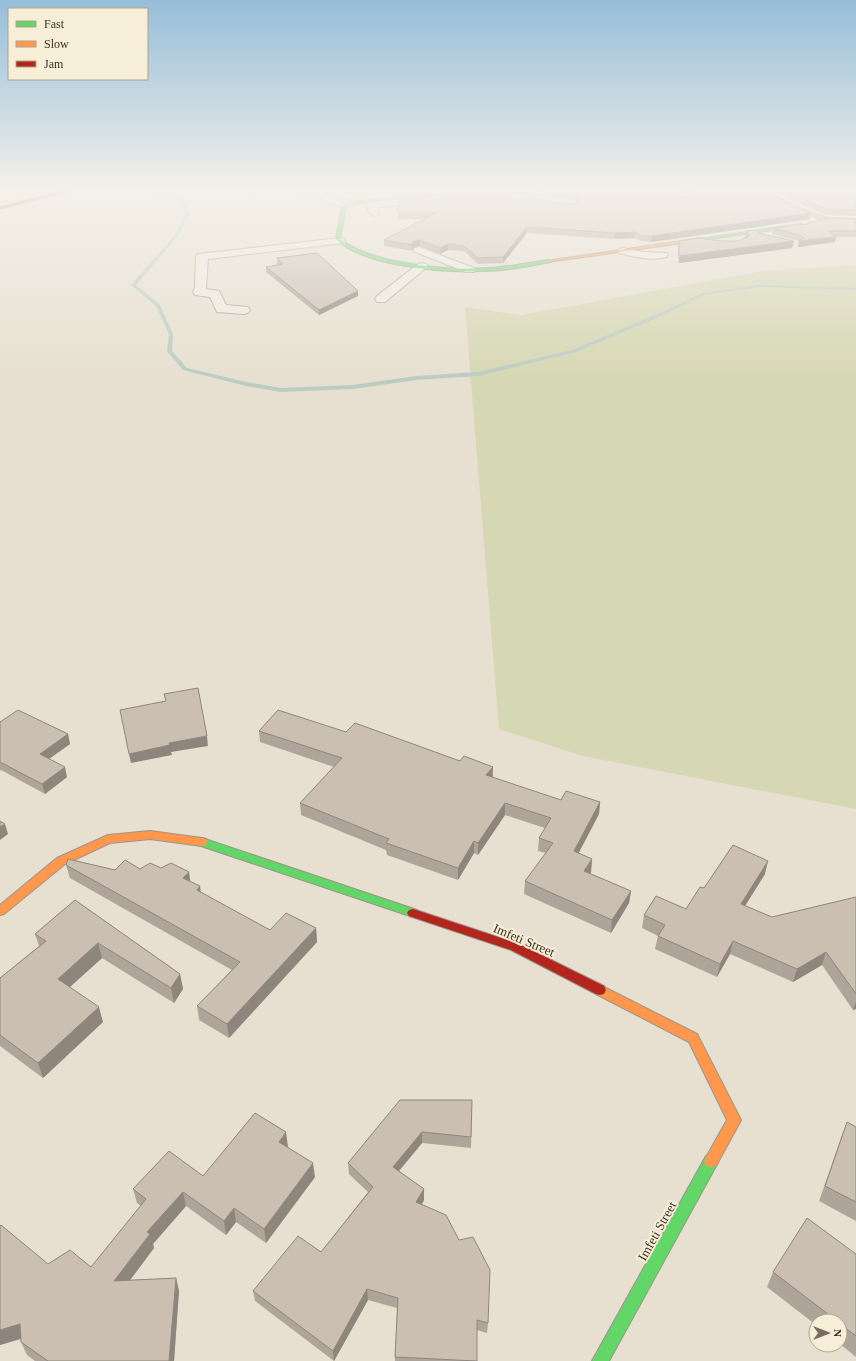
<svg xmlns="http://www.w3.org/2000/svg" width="856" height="1361" viewBox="0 0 856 1361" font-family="Georgia,serif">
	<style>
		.green { fill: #d6d7b3 }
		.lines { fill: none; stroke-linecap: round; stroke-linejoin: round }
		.stream { fill: #bcccc2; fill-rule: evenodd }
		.street-casing { stroke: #ada599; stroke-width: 2 }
		.fast-casing { stroke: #9c958a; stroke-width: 2 }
		.slow-casing { stroke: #9c958a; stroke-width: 2 }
		.jam-casing { stroke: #9c958a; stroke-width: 2 }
		.street { fill: #efebe3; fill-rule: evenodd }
		.fast { fill: #63d668; fill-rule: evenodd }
		.slow { fill: #ff974d; fill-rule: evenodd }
		.jam { fill: #b3261e; fill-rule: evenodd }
		.wall { fill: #afa499 }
		.shaded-wall { fill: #8e867d }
		.building { fill: #cbbfb2; stroke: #8e867d }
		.labels { text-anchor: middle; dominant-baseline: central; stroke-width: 4; stroke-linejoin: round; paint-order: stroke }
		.near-street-label { font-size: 13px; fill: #3d2e20; stroke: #f7eed8 }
	</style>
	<rect width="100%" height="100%" fill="#e7e0d1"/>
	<polygon class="green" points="856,265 856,809 583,756 499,729 465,307 521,315 763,271"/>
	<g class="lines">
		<polygon class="stream" points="146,189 152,189 182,198 190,213 178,236 136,285 160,305 173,334 172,351 187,368 246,382 281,388 353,385 416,376 478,372 572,350 655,315 703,293 759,285 856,288 856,290 759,287 704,295 659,317 576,352 478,376 416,380 353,389 281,392 246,386 183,370 167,351 169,334 156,306 131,285 175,235 186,213 180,200"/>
		<g class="street-casing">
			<g id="street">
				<path d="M16,189H41C35,194 22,194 16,189Z"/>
				<path d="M295,189L322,190L336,199L352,200L357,203C349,211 325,204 319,195L297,191Z"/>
				<path d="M496,189H507L517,195L538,197L543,200C535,209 504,199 496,189Z"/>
				<polygon points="418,194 421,195 423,197 421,199 401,205 378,207 379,213 378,215 374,216 369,213 367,204 368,202 400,199"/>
				<polygon points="340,238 344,239 345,241 344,243 208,259 206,289 219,291 226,305 248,307 250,310 248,313 244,314 217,312 210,297 195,295 193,292 195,288 196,256 198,254"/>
				<polygon points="419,247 474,268 476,270 474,272 466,272 415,252 413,250 415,248"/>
				<path d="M623,248L643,252L666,253L668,255L666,257C651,261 634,257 619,253L617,251L619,249Z"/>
				<polygon points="422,263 426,264 428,266 426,268 385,302 377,302 375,299 377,296 418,264"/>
			</g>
		</g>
		<g class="fast-casing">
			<g id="fast">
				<path d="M488,189H505L353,204L346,207L340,239C372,264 447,271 488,268C508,267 528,263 548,260H550V262C527,267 503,271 480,271C443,273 363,266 336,239L342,206L351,202Z"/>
				<polygon points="801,224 803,226 702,240 700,239"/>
				<polygon points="202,838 417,910 419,913 417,916 413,917 198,845 197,842 198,839"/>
				<polygon points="711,1155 716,1156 718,1161 716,1166 609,1361 592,1361 706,1156"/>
			</g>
		</g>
		<g class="slow-casing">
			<g id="slow">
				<polygon points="758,189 763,189 791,204 826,218 856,219 856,221 823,220 789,206"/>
				<polygon points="702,238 704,240 548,262 546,261"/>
				<polygon points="150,831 202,838 206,839 207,842 206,845 202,846 150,839 110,843 65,864 4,914 0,915 0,905 57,858 108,835"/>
				<polygon points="600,985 697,1034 741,1120 716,1166 711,1167 706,1166 704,1161 727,1120 689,1042 596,994 594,990 596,986"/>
			</g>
		</g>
		<g class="jam-casing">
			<g id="jam">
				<polygon points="70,189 77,189 0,209 0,207"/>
				<polygon points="413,909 519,944 604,986 606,990 604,994 600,995 596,994 511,950 409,916 407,913 409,910"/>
			</g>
		</g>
		<use href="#street" class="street"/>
		<use href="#fast" class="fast"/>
		<use href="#slow" class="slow"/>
		<use href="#jam" class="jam"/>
	</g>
	<g class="wall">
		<polygon points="515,189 713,189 681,194 679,195 682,197 810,219 651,242 642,241 634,238 614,239 527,233 503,263 478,264 464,251 448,250 440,254 420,246 414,247 412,251 384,246 384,240 426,219 398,219 398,201 506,195 513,198 563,204 576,203 577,202 574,200 515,193"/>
		<polygon points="771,189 856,189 856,216 826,215 795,202"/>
		<polygon points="856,219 856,237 836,237 835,242 798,247 799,241 772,234 773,228"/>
		<polygon points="746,231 762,234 794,241 792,248 679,263 678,247 679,241 738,241 745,238"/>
		<polygon points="277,258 358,296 319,315 266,272 266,267 279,265 277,264"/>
		<polygon points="0,722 68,734 70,744 49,759 67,777 45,794 1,770 0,771"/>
		<polygon points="259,731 346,732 460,761 493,767 493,778 561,800 600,802 599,814 578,853 592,859 591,872 590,874 631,891 629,903 611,933 524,894 525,881 546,853 538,851 539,838 545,828 505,815 478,855 474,853 458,880 387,855 386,850 301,815 300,803 334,767 260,742"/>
		<polygon points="66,865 115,870 190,882 201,893 270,930 316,928 317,942 229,1038 199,1020 197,1006 232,970 70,878"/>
		<polygon points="765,874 745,906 772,917 856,897 856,1009 853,1010 822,965 793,982 730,954 717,977 655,949 658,936 642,928 644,915 686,909 704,888"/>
		<polygon points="75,900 180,974 183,989 174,1003 102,958 70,987 103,1022 43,1078 0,1046 0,978 39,946 35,934"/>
		<polygon points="472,1100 471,1148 422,1143 399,1171 424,1189 424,1200 422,1204 488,1323 487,1333 477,1330 477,1361 395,1361 397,1308 368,1300 334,1361 255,1301 253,1291 321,1252 368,1192 349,1174 348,1163"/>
		<polygon points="847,1122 856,1127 856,1221 819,1201 841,1138"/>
		<polygon points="288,1147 315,1177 266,1243 236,1222 226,1235 186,1206 153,1244 154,1248 130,1280 176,1278 179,1291 174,1361 35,1361 27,1355 21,1342 21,1339 0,1345 48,1264 91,1267 141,1206 137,1203 133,1189 203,1176"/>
		<polygon points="856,1254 856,1357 840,1344 840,1321 816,1321 816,1325 767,1287 773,1272"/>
	</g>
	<g class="shaded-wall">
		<polygon points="680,189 713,189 681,194 675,199 675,193"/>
		<polygon points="811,213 810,219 651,242 652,236"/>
		<polygon points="527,227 527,233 503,263 503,257"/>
		<polygon points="635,232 634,238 614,239 615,233"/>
		<polygon points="836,237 835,242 798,247 799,241"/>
		<polygon points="420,240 420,246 414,247 412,251 412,245 414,241"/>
		<polygon points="794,241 792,248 679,263 679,256"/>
		<polygon points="448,244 448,250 440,254 440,248"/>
		<polygon points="358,291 358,296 319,315 319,310"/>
		<polygon points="68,734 70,744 43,763 40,754"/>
		<polygon points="207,736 208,746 171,752 172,755 131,763 129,754 169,743"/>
		<polygon points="65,767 67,777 45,794 42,784"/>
		<polygon points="493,767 492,779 486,775"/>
		<polygon points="600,802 599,814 573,864 574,851"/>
		<polygon points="505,803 505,815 478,855 478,843"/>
		<polygon points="5,824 8,834 0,840 0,827"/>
		<polygon points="474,841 474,853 458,880 458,868"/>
		<polygon points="592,859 591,872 583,884 584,871"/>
		<polygon points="768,861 765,874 738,917 741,904"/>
		<polygon points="189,872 191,886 183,878"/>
		<polygon points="200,886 202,900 197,890"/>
		<polygon points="631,891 629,903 611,933 612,920"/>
		<polygon points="316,928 317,942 229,1038 227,1024"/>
		<polygon points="733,941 730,954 717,977 720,964"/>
		<polygon points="98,943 102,958 62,994 58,979"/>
		<polygon points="826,952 822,965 793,982 797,969"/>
		<polygon points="180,974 183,989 174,1003 171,988"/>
		<polygon points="856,1002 856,1009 853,1010"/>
		<polygon points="99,1007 103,1022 43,1078 38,1063"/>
		<polygon points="286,1132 288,1147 281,1156 279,1142"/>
		<polygon points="422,1132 422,1143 393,1178 393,1167"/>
		<polygon points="313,1163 315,1177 266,1243 264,1229"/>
		<polygon points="424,1189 424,1200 417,1213 416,1202"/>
		<polygon points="183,1192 186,1206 153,1244 154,1248 119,1295 114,1281 147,1232"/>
		<polygon points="234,1208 236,1222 226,1235 224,1221"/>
		<polygon points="176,1278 179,1291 174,1361 169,1361"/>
		<polygon points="367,1289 368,1300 334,1361 333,1351"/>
		<polygon points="20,1324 26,1337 0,1345 0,1330"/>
	</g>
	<g class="building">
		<polygon points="524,189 680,189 675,193 682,197 742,189 762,189 786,203 811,213 652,236 642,236 635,232 615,233 527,227 503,257 478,258 464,246 448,244 440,248 420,240 414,241 412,245 384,240 436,213 398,213 398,201 415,197 499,190 506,195 513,198 530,198 563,204 576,203 580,201 580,198 574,195"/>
		<polygon points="782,189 856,189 856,210 827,209 796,196"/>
		<polygon points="827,218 856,219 856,231 828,231 836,237 799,241 804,238 800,235 773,228 806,224"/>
		<polygon points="755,230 762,234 794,241 679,256 679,241 698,238 722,241 738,241 749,236 749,234 746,231"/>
		<polygon points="317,253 358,291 319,310 266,267 283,264 277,258"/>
		<polygon points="198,688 207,736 169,743 170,745 129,754 120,710 166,701 164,694"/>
		<polygon points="18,710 68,734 40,754 65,767 42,784 0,762 0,722"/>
		<polygon points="278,710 346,732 355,723 460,761 464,756 493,767 486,775 561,800 566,791 600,802 574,851 592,859 584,871 631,891 612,920 525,881 553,843 539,838 551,818 505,803 478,843 474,841 458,868 386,843 389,839 300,803 342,758 259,731"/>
		<polygon points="0,821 5,824 0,827"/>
		<polygon points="733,845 768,861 741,904 772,917 856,897 856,994 826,952 797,969 733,941 720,964 658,936 665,925 644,915 656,896 686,909 700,887 704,888"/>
		<polygon points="68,859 115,870 125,860 140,869 150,863 161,868 171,863 189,872 183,878 200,886 197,890 270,930 286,913 316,928 227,1024 197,1006 240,962 66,865"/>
		<polygon points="75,900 180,974 171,988 98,943 58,979 99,1007 38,1063 0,1035 0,978 46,941 35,934"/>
		<polygon points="400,1100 472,1100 471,1137 422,1132 393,1167 424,1189 416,1202 446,1215 459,1240 473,1237 490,1270 488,1323 477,1320 477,1361 395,1357 398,1298 367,1289 333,1351 253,1291 298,1236 321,1252 373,1187 348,1163"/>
		<polygon points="255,1113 286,1132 279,1142 313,1163 264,1229 234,1208 224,1221 183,1192 147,1232 150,1234 114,1281 176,1278 169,1361 48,1361 21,1342 20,1324 0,1330 0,1226 1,1225 48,1264 70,1250 91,1267 146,1199 133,1189 169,1151 203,1176"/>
		<polygon points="847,1122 856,1127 856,1202 825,1186"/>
		<polygon points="807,1218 856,1254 856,1336 840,1324 840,1321 837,1321 773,1272"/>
	</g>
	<linearGradient id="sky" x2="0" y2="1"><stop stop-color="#96bed9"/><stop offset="0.5" stop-color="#f4f1ea"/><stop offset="1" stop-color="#f4f1ea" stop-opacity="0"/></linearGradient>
	<rect width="856" height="380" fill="url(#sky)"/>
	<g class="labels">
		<g class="near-street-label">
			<text transform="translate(524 940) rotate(23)">Imfeti Street</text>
			<text transform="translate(657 1231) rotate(-61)">Imfeti Street</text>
		</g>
	</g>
	<rect x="8" y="8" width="140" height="72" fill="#f7eed8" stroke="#ada18e"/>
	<rect x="16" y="21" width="20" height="6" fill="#63d668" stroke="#ada18e"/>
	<text x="44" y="28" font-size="12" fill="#3d2e20">Fast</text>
	<rect x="16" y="41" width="20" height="6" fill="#ff974d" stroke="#ada18e"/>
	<text x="44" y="48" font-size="12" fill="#3d2e20">Slow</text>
	<rect x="16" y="61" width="20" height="6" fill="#b3261e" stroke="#ada18e"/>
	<text x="44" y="68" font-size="12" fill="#3d2e20">Jam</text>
	<g transform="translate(828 1333) rotate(90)"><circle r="19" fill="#f7eed8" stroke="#ada18e"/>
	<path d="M0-3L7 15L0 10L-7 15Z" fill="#786c5e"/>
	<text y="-6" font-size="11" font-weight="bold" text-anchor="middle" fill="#3d2e20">N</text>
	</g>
</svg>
